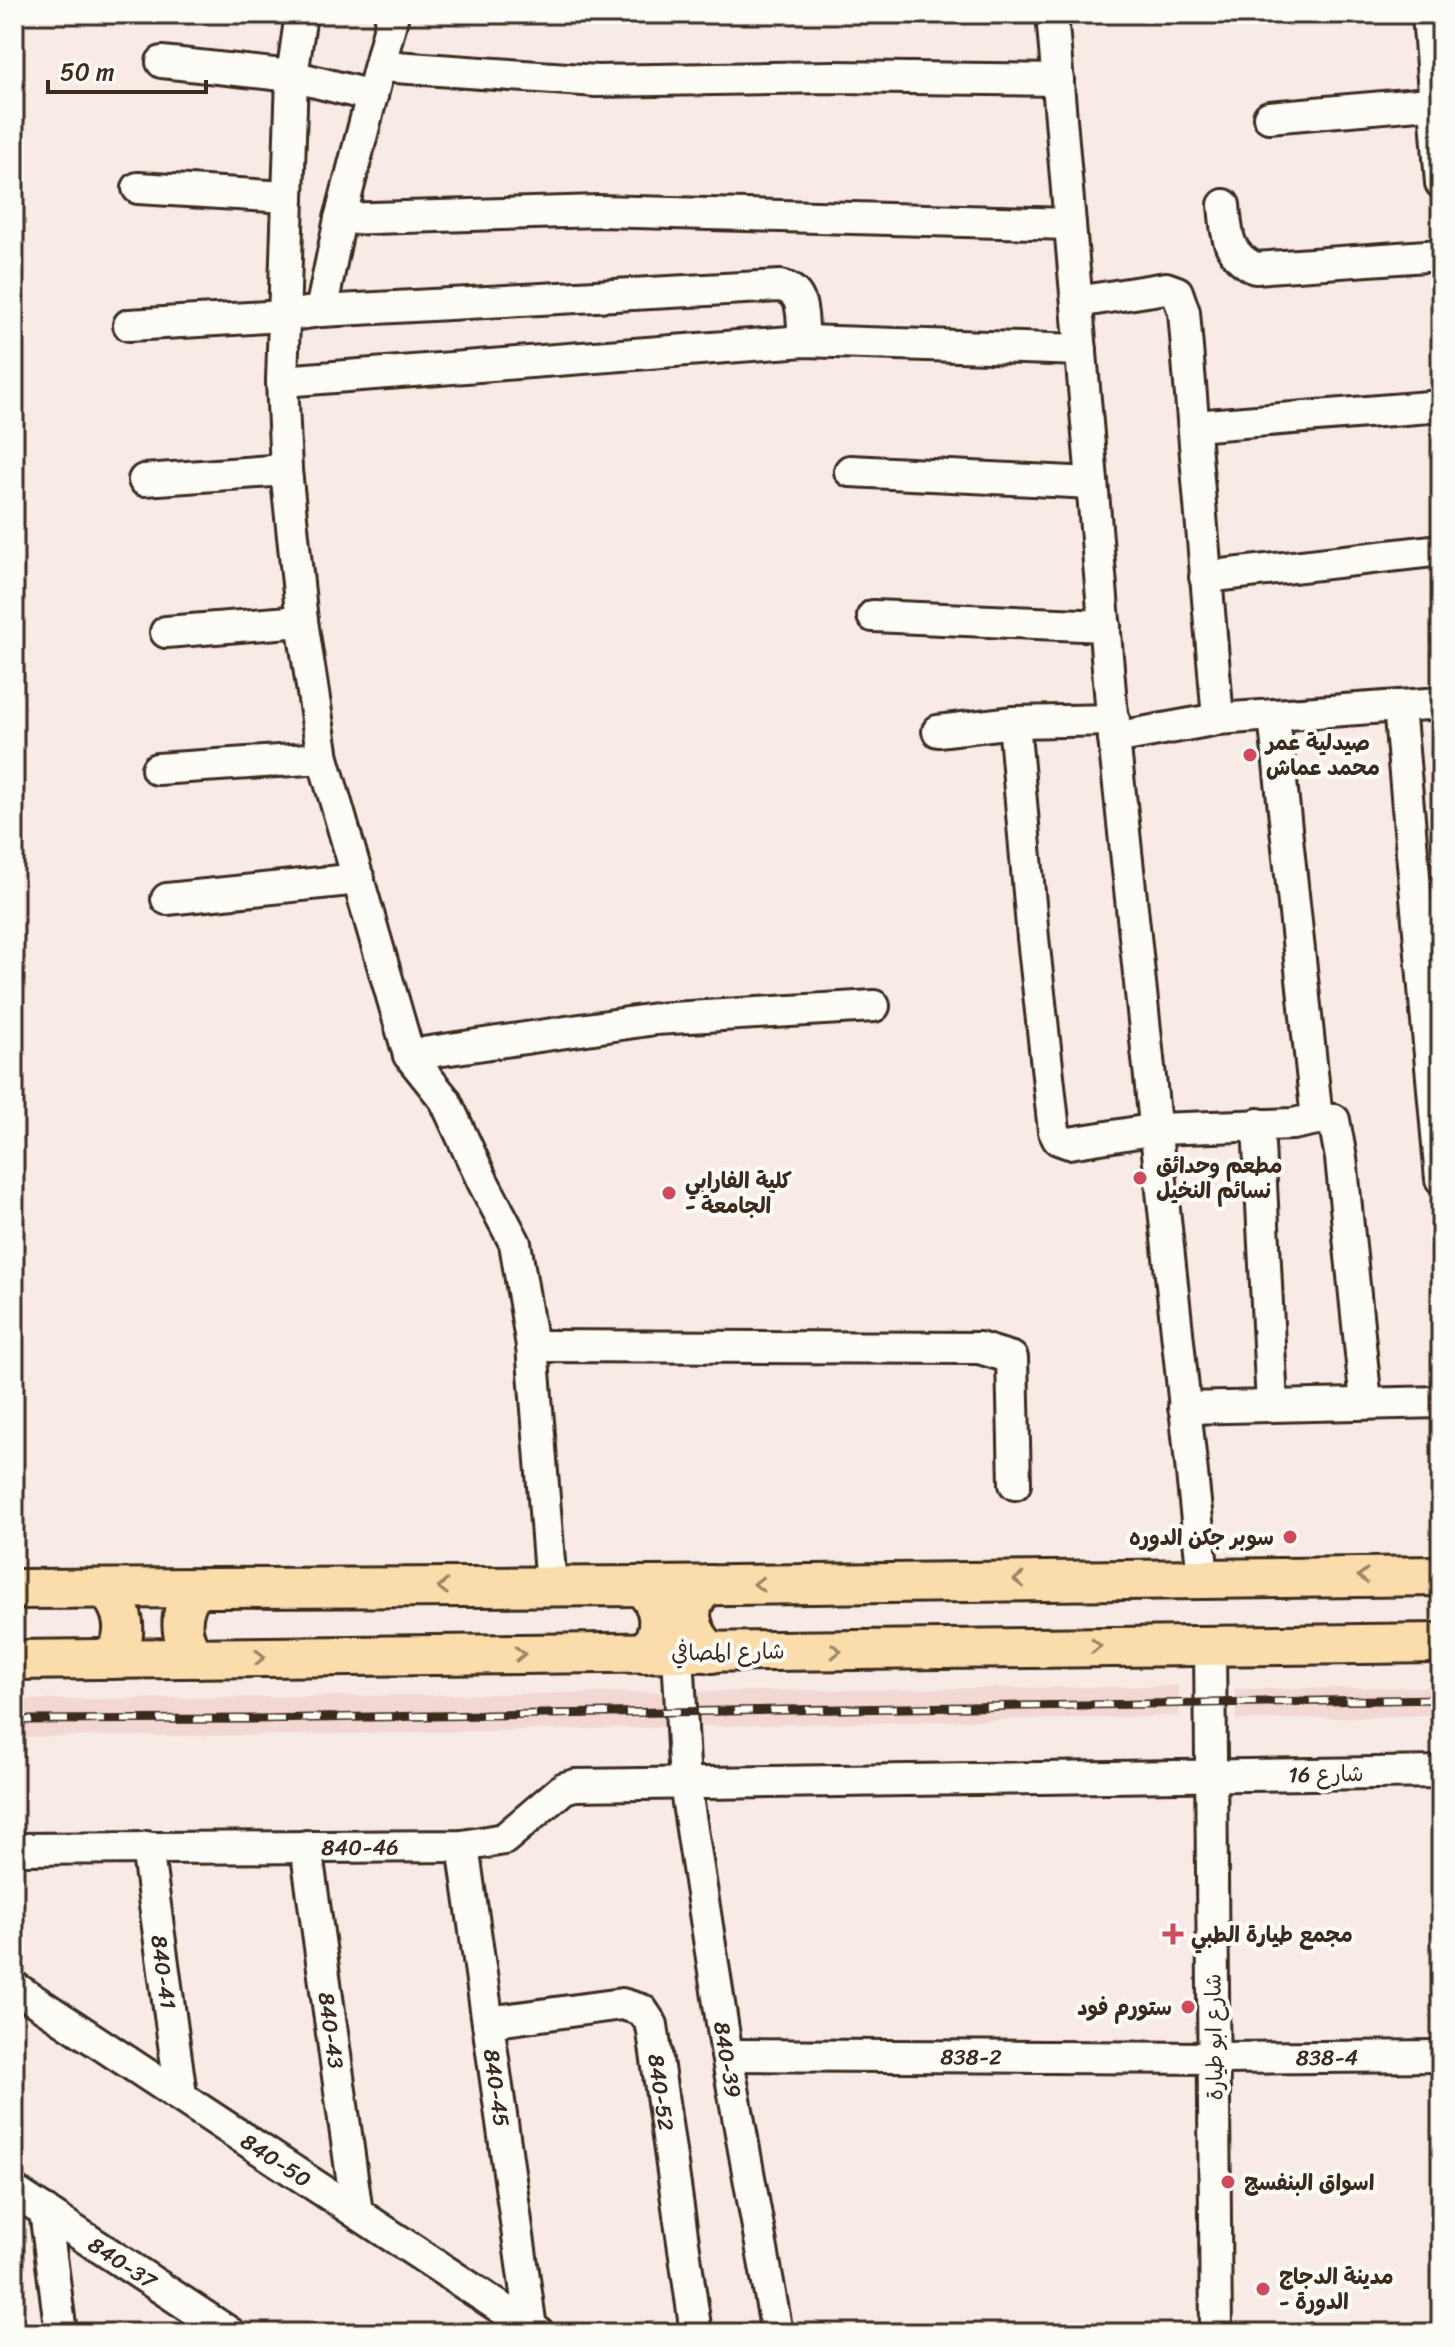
<svg xmlns="http://www.w3.org/2000/svg" width="1455" height="2347" viewBox="0 0 1455 2347" font-family="Sriracha,'Playpen Sans Arabic',sans-serif">
	<style>
		.built { fill: #f2d7d2 }
		.lines { fill: none; stroke-linecap: round; stroke-linejoin: round }
		.minor-casing { stroke: #3b2a1e; stroke-width: 36 }
		.major-casing { stroke: #3b2a1e; stroke-width: 44 }
		.minor { stroke: #fdfcf7; stroke-width: 30 }
		.major { stroke: #fbddab; stroke-width: 38 }
		.rail-casing { stroke: #3b2a1e; stroke-width: 9 }
		.rail { stroke: #fdfcf7; stroke-width: 6; stroke-dasharray: 18; stroke-linecap: butt }
		.oneway { stroke: #9b8464 }
		.poi-dot { fill: #d1495b; stroke: #fdfcf7; stroke-width: 3 }
		.labels { text-anchor: middle; dominant-baseline: central; stroke-width: 8; stroke-linejoin: round; paint-order: stroke }
		.poi-label { font-size: 22px; font-weight: bold; fill: #3b2a1e; stroke: #fdfcf7; text-anchor: start }
		.street-label { font-size: 22px; fill: #3b2a1e; stroke: #fdfcf7 }
	</style>
	<rect width="100%" height="100%" fill="#f8ebe6"/>
	<filter id="ink" filterUnits="userSpaceOnUse"><feTurbulence type="fractalNoise" baseFrequency=".0125" numOctaves="2"/><feDisplacementMap in="SourceGraphic" scale="16" xChannelSelector="R" yChannelSelector="G"/><feConvolveMatrix kernelMatrix="1 2 1 2 8 2 1 2 1" color-interpolation-filters="sRGB"/></filter>
	<g filter="url(#ink)">
		<g class="built">
			<polygon points="1178,1686 1179,1716 296,1735 14,1737 14,1700"/>
			<polygon points="1441,1687 1441,1715 1236,1720 1235,1689"/>
		</g>
		<g class="lines">
			<g class="minor-casing">
				<g id="minor">
					<polyline points="301,14 292,76 282,381 286,470 302,621 323,758 409,1055 445,1100 483,1182 515,1243 532,1346 551,1587"/>
					<polyline points="1052,14 1114,738 1203,1577"/>
					<polyline points="1428,14 1441,183"/>
					<polyline points="162,62 292,76 372,96"/>
					<polyline points="381,66 597,81 833,77 1058,80"/>
					<polyline points="1269,117 1441,102"/>
					<polyline points="138,188 288,197"/>
					<path d="M1224,205C1227,234 1226,254 1255,268L1441,255"/>
					<polyline points="340,219 599,211 1070,224"/>
					<polyline points="1077,302 1166,288 1177,292 1184,312 1218,719"/>
					<path d="M321,311L780,286C807,291 801,318 804,341"/>
					<polyline points="129,325 284,316 321,311 340,219 393,14"/>
					<polyline points="282,381 804,341 1081,350"/>
					<polyline points="1194,426 1441,406"/>
					<polyline points="850,471 1092,483"/>
					<polyline points="144,480 286,470"/>
					<polyline points="1205,577 1441,550"/>
					<polyline points="873,616 1105,626"/>
					<polyline points="166,632 302,621"/>
					<polyline points="1399,706 1441,1179"/>
					<polyline points="1014,722 1033,938 1054,1131 1058,1139 1069,1143 1157,1129 1293,1124 1317,1119 1274,716"/>
					<polyline points="938,731 1014,722 1114,720"/>
					<polyline points="1114,738 1218,719 1441,703"/>
					<polyline points="157,769 323,758"/>
					<polyline points="167,899 359,879"/>
					<polyline points="409,1055 655,1019 874,1006"/>
					<polyline points="1317,1119 1334,1120 1341,1158 1366,1403"/>
					<polyline points="1258,1124 1272,1405"/>
					<polyline points="532,1346 979,1348 1012,1358 1015,1484"/>
					<polyline points="1184,1408 1441,1402"/>
					<polyline points="1210,1644 1216,2333"/>
					<path id="s1" d="M678,1653L685,1784L727,2055L777,2333"/>
					<path id="s2" d="M306,1846L357,2213"/>
					<path id="s3" d="M463,1846L531,2328"/>
					<path id="s4" d="M147,1847L181,2095"/>
					<path id="s5" d="M14,1849L463,1846L504,1839L564,1788L575,1785L1441,1772"/>
					<path id="s6" d="M14,1987L539,2333"/>
					<path id="s7" d="M488,2022L622,2004L642,2010L652,2025L696,2333"/>
					<path id="s8" d="M727,2055L1214,2058L1441,2056"/>
					<path id="s9" d="M14,2191L230,2333"/>
					<polyline points="45,2211 61,2333"/>
				</g>
			</g>
			<g class="major-casing">
				<g id="major">
					<path d="M709,1585C680,1605 690,1633 712,1653"/>
					<path d="M640,1586C662,1604 665,1631 645,1653"/>
					<polyline points="14,1589 654,1586 1441,1576"/>
					<path d="M194,1589C179,1612 177,1637 197,1658"/>
					<path d="M107,1590C125,1611 130,1636 112,1659"/>
					<polyline points="14,1660 1441,1643"/>
				</g>
			</g>
			<use href="#minor" class="minor"/>
			<use href="#major" class="major"/>
			<g class="rail-casing">
				<polyline id="rail" points="14,1720 253,1719 1441,1699"/>
			</g>
			<use href="#rail" class="rail"/>
		</g>
		<defs><path id="oneway-chevron" d="M-2-3.5L2.5 0L-2 3.5" fill="none" stroke-width="1.6" stroke-linecap="round" stroke-linejoin="round" transform="scale(2)"/></defs>
		<g class="oneway">
			<use href="#oneway-chevron" transform="translate(1363 1576) rotate(179)"/>
			<use href="#oneway-chevron" transform="translate(1019 1580) rotate(179)"/>
			<use href="#oneway-chevron" transform="translate(759 1584) rotate(179)"/>
			<use href="#oneway-chevron" transform="translate(443 1587) rotate(180)"/>
			<use href="#oneway-chevron" transform="translate(1096 1646) rotate(-1)"/>
			<use href="#oneway-chevron" transform="translate(836 1651) rotate(-1)"/>
			<use href="#oneway-chevron" transform="translate(520 1654) rotate(-1)"/>
			<use href="#oneway-chevron" transform="translate(260 1657) rotate(-1)"/>
		</g>
	</g>
	<g class="poi-dot">
		<circle cx="1250" cy="755" r="8"/>
		<circle cx="1140" cy="1178" r="8"/>
		<circle cx="669" cy="1193" r="8"/>
		<circle cx="1290" cy="1537" r="8"/>
		<path d="M1169 1922h8v8h8v8h-8v8h-8v-8h-8v-8h8z"/>
		<circle cx="1188" cy="2007" r="8"/>
		<circle cx="1228" cy="2182" r="8"/>
		<circle cx="1263" cy="2289" r="8"/>
	</g>
	<g class="labels">
		<g class="poi-label">
			<text x="1266" y="742">صيدلية عمر<tspan x="1266" dy="25">محمد عماش</tspan></text>
			<text x="1156" y="1165">مطعم وحدائق<tspan x="1156" dy="25">نسائم النخيل</tspan></text>
			<text x="685" y="1180">كلية الفارابي<tspan x="685" dy="25">- الجامعة</tspan></text>
			<text x="1274" y="1537" text-anchor="end">سوبر جكن الدوره</text>
			<text x="1191" y="1934">مجمع طيارة الطبي</text>
			<text x="1172" y="2007" text-anchor="end">ستورم فود</text>
			<text x="1244" y="2182">اسواق البنفسج</text>
			<text x="1279" y="2276">مدينة الدجاج<tspan x="1279" dy="25">- الدورة</tspan></text>
		</g>
		<g class="street-label">
			<text transform="translate(728 1652) rotate(-1)">شارع المصافي</text>
			<text transform="translate(1326 1774) rotate(-1)">شارع 16</text>
			<text stroke="none"><textPath href="#s5" startOffset="346">840-46</textPath></text>
			<text stroke="none"><textPath href="#s4" startOffset="126">840-41</textPath></text>
			<text stroke="none"><textPath href="#s2" startOffset="186">840-43</textPath></text>
			<text transform="translate(1214 2037) rotate(-91)">شارع ابو طيارة</text>
			<text stroke="none"><textPath href="#s8" startOffset="244">838-2</textPath></text>
			<text stroke="none"><textPath href="#s8" startOffset="600">838-4</textPath></text>
			<text stroke="none"><textPath href="#s1" startOffset="410">840-39</textPath></text>
			<text stroke="none"><textPath href="#s3" startOffset="244">840-45</textPath></text>
			<text stroke="none"><textPath href="#s7" startOffset="242">840-52</textPath></text>
			<text stroke="none"><textPath href="#s6" startOffset="314">840-50</textPath></text>
			<text stroke="none"><textPath href="#s9" startOffset="130">840-37</textPath></text>
		</g>
	</g>
	<rect width="1455" height="2347" fill="none" stroke="#fdfcf7" stroke-width="48"/>
	<rect x="24" y="24" width="1407" height="2299" fill="none" stroke="#3b2a1e" stroke-width="3" filter="url(#ink)"/>
	<path d="M48 80v12h158v-12" fill="none" stroke="#3b2a1e" stroke-width="4"/>
	<text x="60" y="80" font-size="24" fill="#3b2a1e" stroke="#fdfcf7" stroke-width="6" paint-order="stroke">50 m</text>
</svg>
